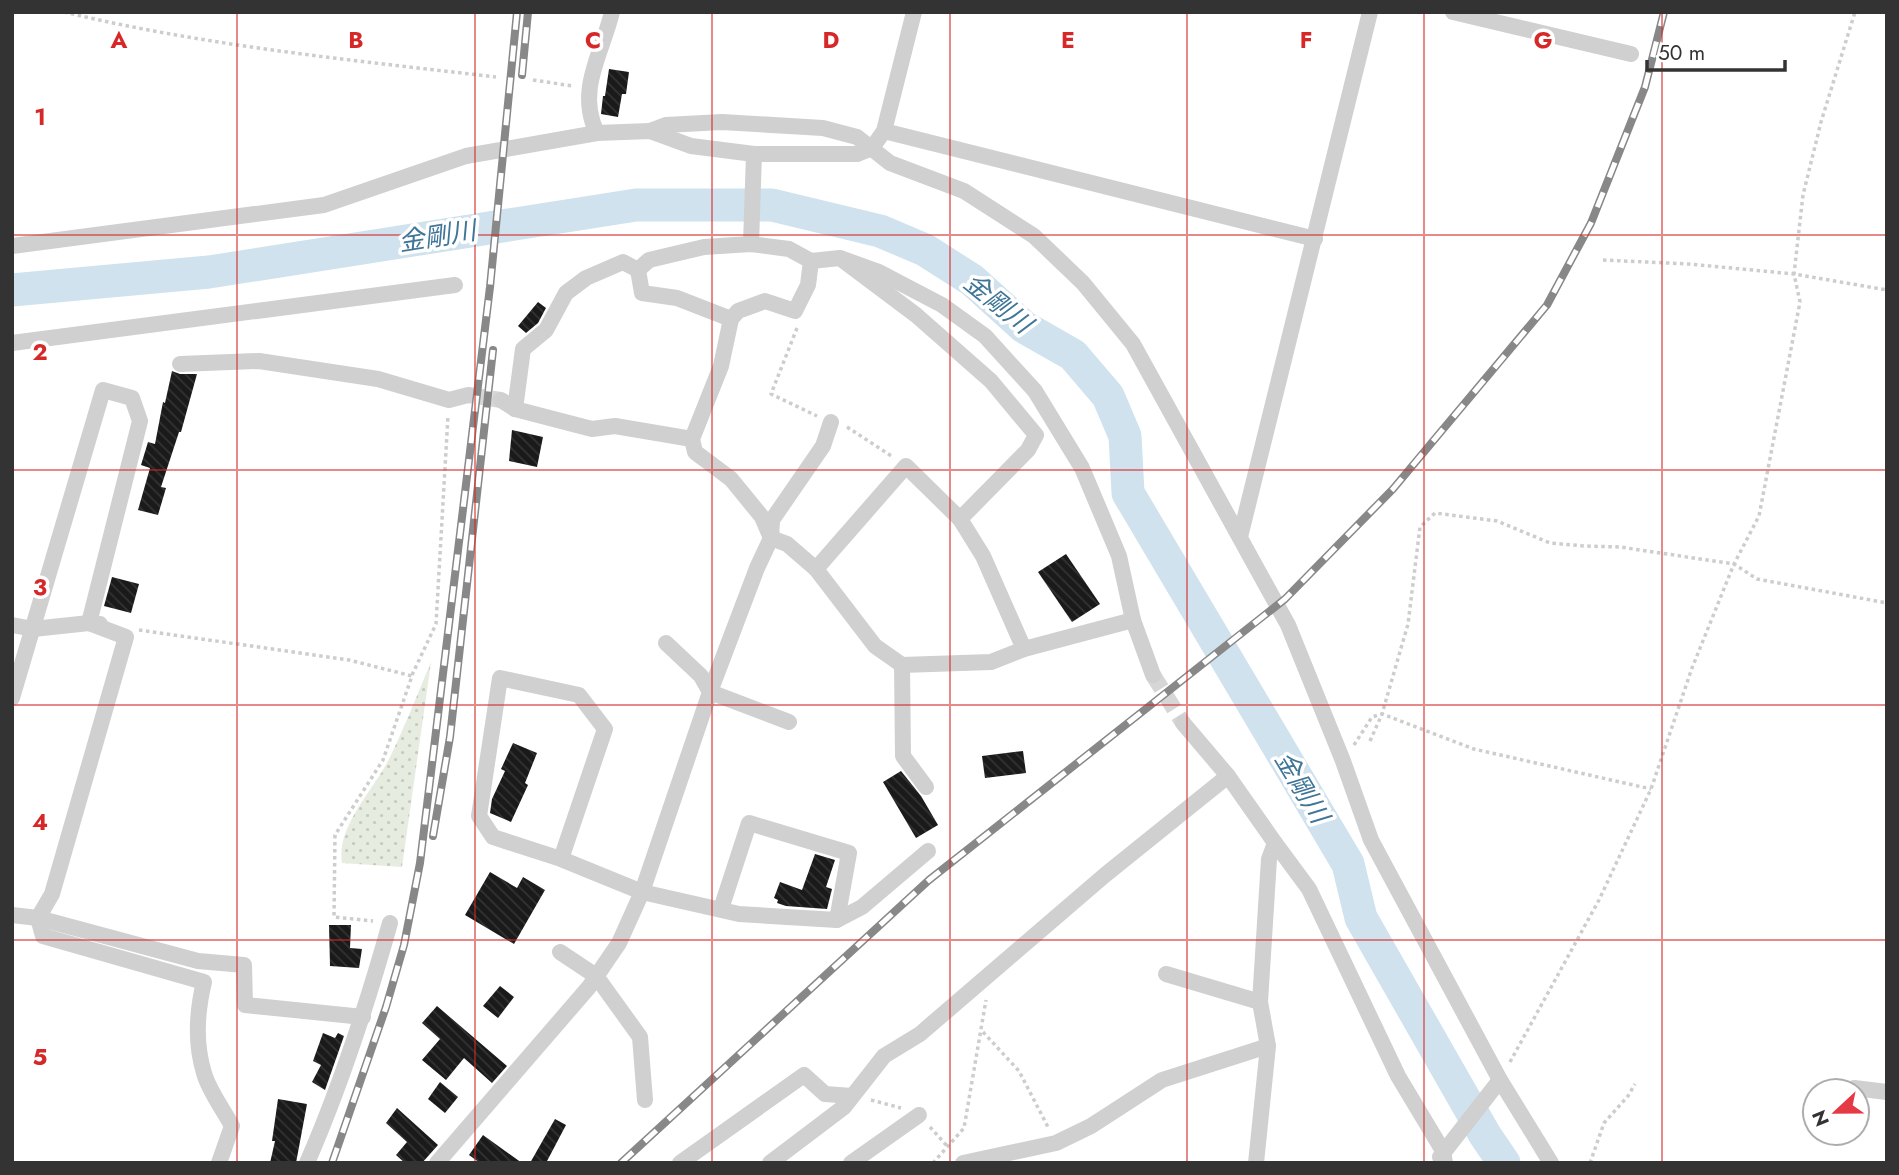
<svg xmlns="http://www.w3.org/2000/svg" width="1899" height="1175" viewBox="0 0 1899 1175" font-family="Jost,'Noto Sans JP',sans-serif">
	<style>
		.grass { fill: url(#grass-dots) }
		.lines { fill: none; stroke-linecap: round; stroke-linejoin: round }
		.river { stroke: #cfe2ee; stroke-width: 33 }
		.building { fill: url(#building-back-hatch) }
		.street-tunnel { stroke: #d6d6d6; stroke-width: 16; stroke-dasharray: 16 8; stroke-linecap: butt }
		.path { stroke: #cdcdcd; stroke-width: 3.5; stroke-dasharray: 3.5 3.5; stroke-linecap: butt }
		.street { stroke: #d0d0d0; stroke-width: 16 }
		.rail-casing { stroke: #888; stroke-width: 8 }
		.rail { stroke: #fff; stroke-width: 5; stroke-dasharray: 16; stroke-linecap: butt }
		.grid { fill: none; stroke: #d62828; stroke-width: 2; stroke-opacity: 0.55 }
		.labels { text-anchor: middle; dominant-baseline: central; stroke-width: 7; stroke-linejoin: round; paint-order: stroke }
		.water-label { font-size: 26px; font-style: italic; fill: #3f7597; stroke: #fff }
		.grid-label { font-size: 23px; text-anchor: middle; font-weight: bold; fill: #d62828; stroke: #fff; stroke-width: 7; stroke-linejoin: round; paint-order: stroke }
	</style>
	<defs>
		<pattern id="grass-dots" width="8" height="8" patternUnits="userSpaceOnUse" patternTransform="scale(1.75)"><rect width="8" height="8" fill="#e6ecdf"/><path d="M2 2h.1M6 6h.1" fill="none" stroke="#c6cbc0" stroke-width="1.8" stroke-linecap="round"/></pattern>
		<pattern id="building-back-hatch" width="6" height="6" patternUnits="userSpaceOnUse" patternTransform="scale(1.75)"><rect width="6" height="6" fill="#1a1a1a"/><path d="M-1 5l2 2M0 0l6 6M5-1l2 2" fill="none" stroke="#333"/></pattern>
	</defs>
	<rect width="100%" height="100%" fill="#fff"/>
	<path class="grass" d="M431,662L402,867L342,863C336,827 372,792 388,761C404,729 417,695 431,662Z"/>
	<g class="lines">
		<polyline class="river" points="12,290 209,272 636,205 772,205 880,231 925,250 972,280 1024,327 1073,355 1108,396 1125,436 1128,493 1348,864 1361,918 1485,1135 1504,1163"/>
	</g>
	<g class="building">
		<polygon points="609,69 629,72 626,94 622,94 618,117 601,114 603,96 605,96"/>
		<polygon points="538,302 546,308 538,323 526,333 518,326"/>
		<polygon points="172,371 180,374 197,374 181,432 179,432 161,487 166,488 158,515 138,510 150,468 141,465 148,442 155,444 163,402 165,403"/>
		<polygon points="512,430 543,437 537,467 509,461"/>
		<polygon points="1066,554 1100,604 1072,622 1038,572"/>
		<polygon points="112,577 139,584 131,613 104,606"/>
		<polygon points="513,743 537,753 525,783 528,785 511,822 490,813 492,799 505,771 501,769"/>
		<polygon points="1023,751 1026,773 985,778 982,756"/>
		<polygon points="901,771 921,796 938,825 916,838 883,782"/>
		<polygon points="815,854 835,860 826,887 832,889 827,909 786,906 777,903 778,900 774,898 780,882 802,890"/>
		<polygon points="490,872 517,888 523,877 545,890 514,944 465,915"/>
		<polygon points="329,925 351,925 350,948 362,949 359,968 330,966"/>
		<polygon points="500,986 514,997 498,1018 483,1006"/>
		<polygon points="437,1006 507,1066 492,1083 464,1058 446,1080 422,1060 440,1039 422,1023"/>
		<polygon points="323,1033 335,1038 338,1033 344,1036 325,1090 312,1082 321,1065 313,1061"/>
		<polygon points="440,1082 458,1097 445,1113 428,1099"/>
		<polygon points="278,1099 307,1104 296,1163 270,1163 275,1141 272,1141"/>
		<polygon points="397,1108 438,1145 422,1163 405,1163 396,1155 407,1142 386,1123"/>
		<polygon points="555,1119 566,1125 546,1163 530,1163"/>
		<polygon points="483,1135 522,1163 480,1163 469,1155"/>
	</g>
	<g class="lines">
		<g class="street-tunnel">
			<polyline points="468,395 501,400"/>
			<polyline points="1153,675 1183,723"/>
		</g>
		<g class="path">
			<path d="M64,12C206,46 351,60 496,77"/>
			<polyline points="533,80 573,86"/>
			<polyline points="1603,260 1689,264 1794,274 1887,290"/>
			<polyline points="797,328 771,394 817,416"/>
			<polyline points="847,427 893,457"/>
			<polyline points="139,630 349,660 412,676 383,760 335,835 334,917 373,921"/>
			<polyline points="412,675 436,624 448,416"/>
			<polyline points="1370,741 1382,714 1474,749 1651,789"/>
			<polyline points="1354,745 1372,717 1382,714 1408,624 1420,527 1435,513 1497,521 1550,543 1584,546 1620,547 1734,564 1757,579 1887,603"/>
			<polyline points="983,1032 1019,1071 1049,1129"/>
			<polyline points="1510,1062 1599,900 1651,789 1692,668 1734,564 1759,516 1800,302 1794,274 1803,195 1821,122 1855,12"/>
			<polyline points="871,1100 901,1108"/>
			<polyline points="930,1127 948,1147"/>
			<polyline points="933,1163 964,1128 986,1000"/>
			<polyline points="1590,1163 1604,1123 1628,1096 1635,1084"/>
		</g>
		<g class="street">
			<polyline points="1453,12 1631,54"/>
			<polyline points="650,131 666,125 722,122 823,128 857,137 890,163 964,191 1034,236 1083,283 1133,344 1288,625 1343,761 1371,840 1500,1080 1551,1163"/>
			<polyline points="884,131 1315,239"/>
			<path d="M597,133C576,90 602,54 612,12"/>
			<polyline points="751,244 754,154"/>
			<polyline points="12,246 324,205 466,156 597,133 650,131 691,146 754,154 857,154 872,148 884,131 914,12"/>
			<polyline points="840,258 916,315 991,381 1036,435 1028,450 960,519 983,556 1024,649"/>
			<polyline points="811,261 840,258 879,272 942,305 985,336 1035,391 1082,468 1119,556 1133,620"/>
			<polyline points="638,270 649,260 704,247 751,244 789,249 811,261 808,285 795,311 765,301 738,311 731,319 721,366 692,439 695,452 731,479 762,517 771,538 787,544 816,569 875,646 902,665 991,662 1024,649 1133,620 1153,675"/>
			<polyline points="12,343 455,285"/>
			<polyline points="180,364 259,361 378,379 449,400 468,395"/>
			<polyline points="501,400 515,409"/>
			<polyline points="692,439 615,426 592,429 515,409 523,349 546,330 566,293 586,278 623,262 638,270 642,293 677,298 731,319"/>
			<polyline points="1240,537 1370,12"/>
			<polyline points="816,569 906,466 960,519"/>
			<polyline points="12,625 33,629 89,623 100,624"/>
			<polyline points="666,643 701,676 710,692 789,722"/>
			<polyline points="902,665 903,756 926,787"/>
			<path d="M12,698L103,390L132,398L140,421L89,623L126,637L52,894L38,918L43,936L204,982C197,1011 195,1044 204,1073C209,1091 223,1109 232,1126L219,1163"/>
			<polyline points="1183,723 1228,776 1275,843 1269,859 1260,1002 1268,1046 1256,1163"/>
			<polyline points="1275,843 1309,889 1398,1076 1443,1151 1445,1163"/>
			<polyline points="561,859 605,729 579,695 500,678 479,816 493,837 561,859 642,892 739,914 837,920 849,853 749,823 721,909"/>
			<polyline points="12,915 38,918 198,961 244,965 245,1005 363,1017"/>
			<polyline points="837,920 862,907 928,851"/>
			<polyline points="560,952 596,976 640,1037 645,1100"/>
			<polyline points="1166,974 1260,1002"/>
			<polyline points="1854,1088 1887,1092"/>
			<polyline points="1440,1157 1500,1080"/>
			<path d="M307,1163C341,1085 367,1005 390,923"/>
			<polyline points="437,1163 589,987 619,943 642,892 710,692 757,568 771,538 772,520 823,446 831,422"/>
			<polyline points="680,1163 804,1075 825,1094 852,1096"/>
			<polyline points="770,1163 844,1107 884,1056 920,1034 1105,875 1228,776"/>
			<polyline points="851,1163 919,1115"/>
			<polyline points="963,1163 1056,1143 1091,1126 1162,1080 1268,1046"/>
		</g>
		<g class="rail-casing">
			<g id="rail">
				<polyline points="522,75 528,12"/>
				<polyline points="433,836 450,737 493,350"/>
				<polyline points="332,1163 386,1007 404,945 420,863 490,287 517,12"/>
				<polyline points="621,1163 929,880 1285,599 1393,489 1547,305 1591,223 1645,87 1664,12"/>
			</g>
		</g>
		<use href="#rail" class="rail"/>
	</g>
	<path class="grid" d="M237,12V1163M475,12V1163M712,12V1163M950,12V1163M1187,12V1163M1424,12V1163M1662,12V1163M12,235H1887M12,470H1887M12,705H1887M12,940H1887"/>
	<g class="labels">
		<g class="water-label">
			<text transform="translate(437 236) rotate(-9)">金剛川</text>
			<text transform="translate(998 303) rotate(39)">金剛川</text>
			<text transform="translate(1302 787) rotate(59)">金剛川</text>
		</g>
	</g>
	<g class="grid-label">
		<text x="119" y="48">A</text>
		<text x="356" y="48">B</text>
		<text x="593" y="48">C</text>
		<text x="831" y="48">D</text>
		<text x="1068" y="48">E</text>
		<text x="1306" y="48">F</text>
		<text x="1543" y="48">G</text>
		<text x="40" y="125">1</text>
		<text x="40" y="360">2</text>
		<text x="40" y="595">3</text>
		<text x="40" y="830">4</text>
		<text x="40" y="1065">5</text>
	</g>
	<rect width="1899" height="1175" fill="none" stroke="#333333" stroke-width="28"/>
	<g transform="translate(1836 1112) rotate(248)"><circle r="33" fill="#ffffff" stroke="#adadad" stroke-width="2"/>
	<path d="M0-5L12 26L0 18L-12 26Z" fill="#e63946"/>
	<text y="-10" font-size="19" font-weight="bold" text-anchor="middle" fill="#333333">N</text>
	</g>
	<path d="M1647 60v10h138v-10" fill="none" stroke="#333333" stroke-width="3.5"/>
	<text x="1658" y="60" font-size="21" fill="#333333" stroke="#ffffff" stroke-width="5" paint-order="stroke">50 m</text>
</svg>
